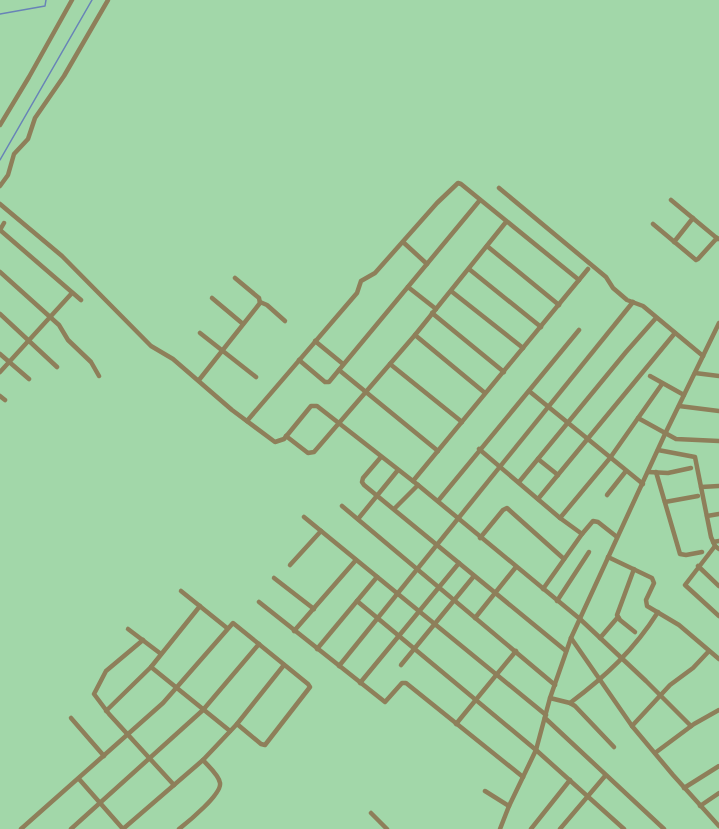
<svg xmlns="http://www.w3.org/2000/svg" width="719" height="829" viewBox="0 0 719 829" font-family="'Fira Sans Condensed',sans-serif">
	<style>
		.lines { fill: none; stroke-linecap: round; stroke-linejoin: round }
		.stream { stroke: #6883b7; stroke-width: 1.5 }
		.minor { stroke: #8e7f5a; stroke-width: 4.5 }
	</style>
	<rect width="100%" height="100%" fill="#a2d7a9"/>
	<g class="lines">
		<g class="stream">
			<polyline points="0,14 45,6 46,0"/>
			<polyline points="0,160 92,0"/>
		</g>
		<g class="minor">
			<polyline points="0,125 29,77 72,0"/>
			<polyline points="0,186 8,175 14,154 28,139 35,118 64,76 108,0"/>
			<polyline points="499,188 606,277 613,288 627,300 643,306 703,356"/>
			<polyline points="671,200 718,239"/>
			<polyline points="0,204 62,256 151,346 173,359 232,410 275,442 284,439 311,406 317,406 418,485 580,619 646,681 691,726"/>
			<polyline points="653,224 696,260 698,259 717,238"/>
			<polyline points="0,230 81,300"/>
			<polyline points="0,230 4,223"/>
			<polyline points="403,242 427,264"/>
			<polyline points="674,242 693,218"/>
			<polyline points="487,246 559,305"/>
			<polyline points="469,269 541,327"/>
			<polyline points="0,272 59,325 68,340 91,362 99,376"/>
			<polyline points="408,287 436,309"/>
			<polyline points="451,291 523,348"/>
			<polyline points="212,298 243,324"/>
			<polyline points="260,302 267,305 285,321"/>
			<polyline points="432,313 504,372"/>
			<polyline points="0,314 57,367"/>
			<polyline points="200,333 256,377"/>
			<polyline points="415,335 485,393"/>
			<polyline points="315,341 343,364"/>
			<polyline points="0,354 29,379"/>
			<polyline points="299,360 325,382 329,382 480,200"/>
			<polyline points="390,364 462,422"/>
			<polyline points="339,370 438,451"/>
			<polyline points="0,372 72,293"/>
			<polyline points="695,373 719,376"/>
			<polyline points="650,376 684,395"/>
			<polyline points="199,380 260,303 259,298 235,278"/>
			<polyline points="529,391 643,484"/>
			<polyline points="0,396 5,400"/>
			<polyline points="679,406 719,411"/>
			<polyline points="638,418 676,439 719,441"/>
			<polyline points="247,421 357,293 361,281 375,273 437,203 458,183 461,184 579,280"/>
			<polyline points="286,436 308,453 314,452 415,335 506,222"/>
			<polyline points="479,449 560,518 582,534"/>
			<polyline points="658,450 695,457 711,537 715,546 719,549"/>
			<polyline points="381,457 363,478 362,482 364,485 566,651"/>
			<polyline points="538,459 558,475"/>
			<polyline points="648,472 668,473 691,468"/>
			<polyline points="656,472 680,554 686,555 702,552"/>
			<polyline points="413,481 588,269"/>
			<polyline points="519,482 626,352 656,318"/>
			<polyline points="701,487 719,486"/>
			<polyline points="607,495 626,471"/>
			<polyline points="538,499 675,333"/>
			<polyline points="438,501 579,330"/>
			<polyline points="665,502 698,496"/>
			<polyline points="342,506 555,685"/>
			<polyline points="394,509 418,485"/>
			<polyline points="707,516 719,514"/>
			<polyline points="304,517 546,715"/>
			<polyline points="560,518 610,458 662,384"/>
			<polyline points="358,519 398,470"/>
			<polyline points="480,538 503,510 507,508 564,559"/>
			<polyline points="713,542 719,541"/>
			<polyline points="715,546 685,585 719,616"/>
			<polyline points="608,557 652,578 654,583 646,600 647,606 679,625 719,659"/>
			<polyline points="290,565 321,531"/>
			<polyline points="698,566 719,586"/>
			<polyline points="634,569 617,615 620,620 635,632"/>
			<polyline points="274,578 314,609"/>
			<polyline points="543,589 582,534 593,521 598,522 617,537"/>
			<polyline points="181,591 227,628"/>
			<polyline points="357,601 536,750 624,829"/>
			<polyline points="557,601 589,552"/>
			<polyline points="259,602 385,702 402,683 406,683 523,777"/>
			<polyline points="475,618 516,567"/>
			<polyline points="128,629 161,654"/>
			<polyline points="294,631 356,560"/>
			<polyline points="571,638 632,726 673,775 719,826"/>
			<polyline points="600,638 618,617"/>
			<polyline points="143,640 106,671 94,694 109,714 174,785"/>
			<polyline points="317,649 377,577"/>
			<polyline points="401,665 474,576"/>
			<polyline points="339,666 633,302"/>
			<polyline points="151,667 230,731"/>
			<polyline points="360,683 459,563"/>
			<polyline points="550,698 570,703 575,706 614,747"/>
			<path d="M570,703C606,676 634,650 658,612"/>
			<polyline points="106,711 151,667 200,606"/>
			<polyline points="71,718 104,756"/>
			<polyline points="545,718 664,829"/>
			<polyline points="456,724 516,651"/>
			<polyline points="632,726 670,685 693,668 709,651"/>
			<polyline points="655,753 694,724 719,710"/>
			<polyline points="79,779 123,829"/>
			<polyline points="684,788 719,766"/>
			<polyline points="485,791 509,806"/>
			<polyline points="700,806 719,793"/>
			<polyline points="371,813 387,829"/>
			<polyline points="21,829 163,703 233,623 308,684 310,687 265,745 261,744 237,724"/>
			<polyline points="71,829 203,710 259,644"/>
			<polyline points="123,829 203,760 237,724 284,665"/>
			<path d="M179,829C188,822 222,794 220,783C219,775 208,766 203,760"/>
			<polyline points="500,829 509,806 536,750 550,698 571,638 665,434 719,323"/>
			<polyline points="531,829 570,780"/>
			<polyline points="560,829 605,776"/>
		</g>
	</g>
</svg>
